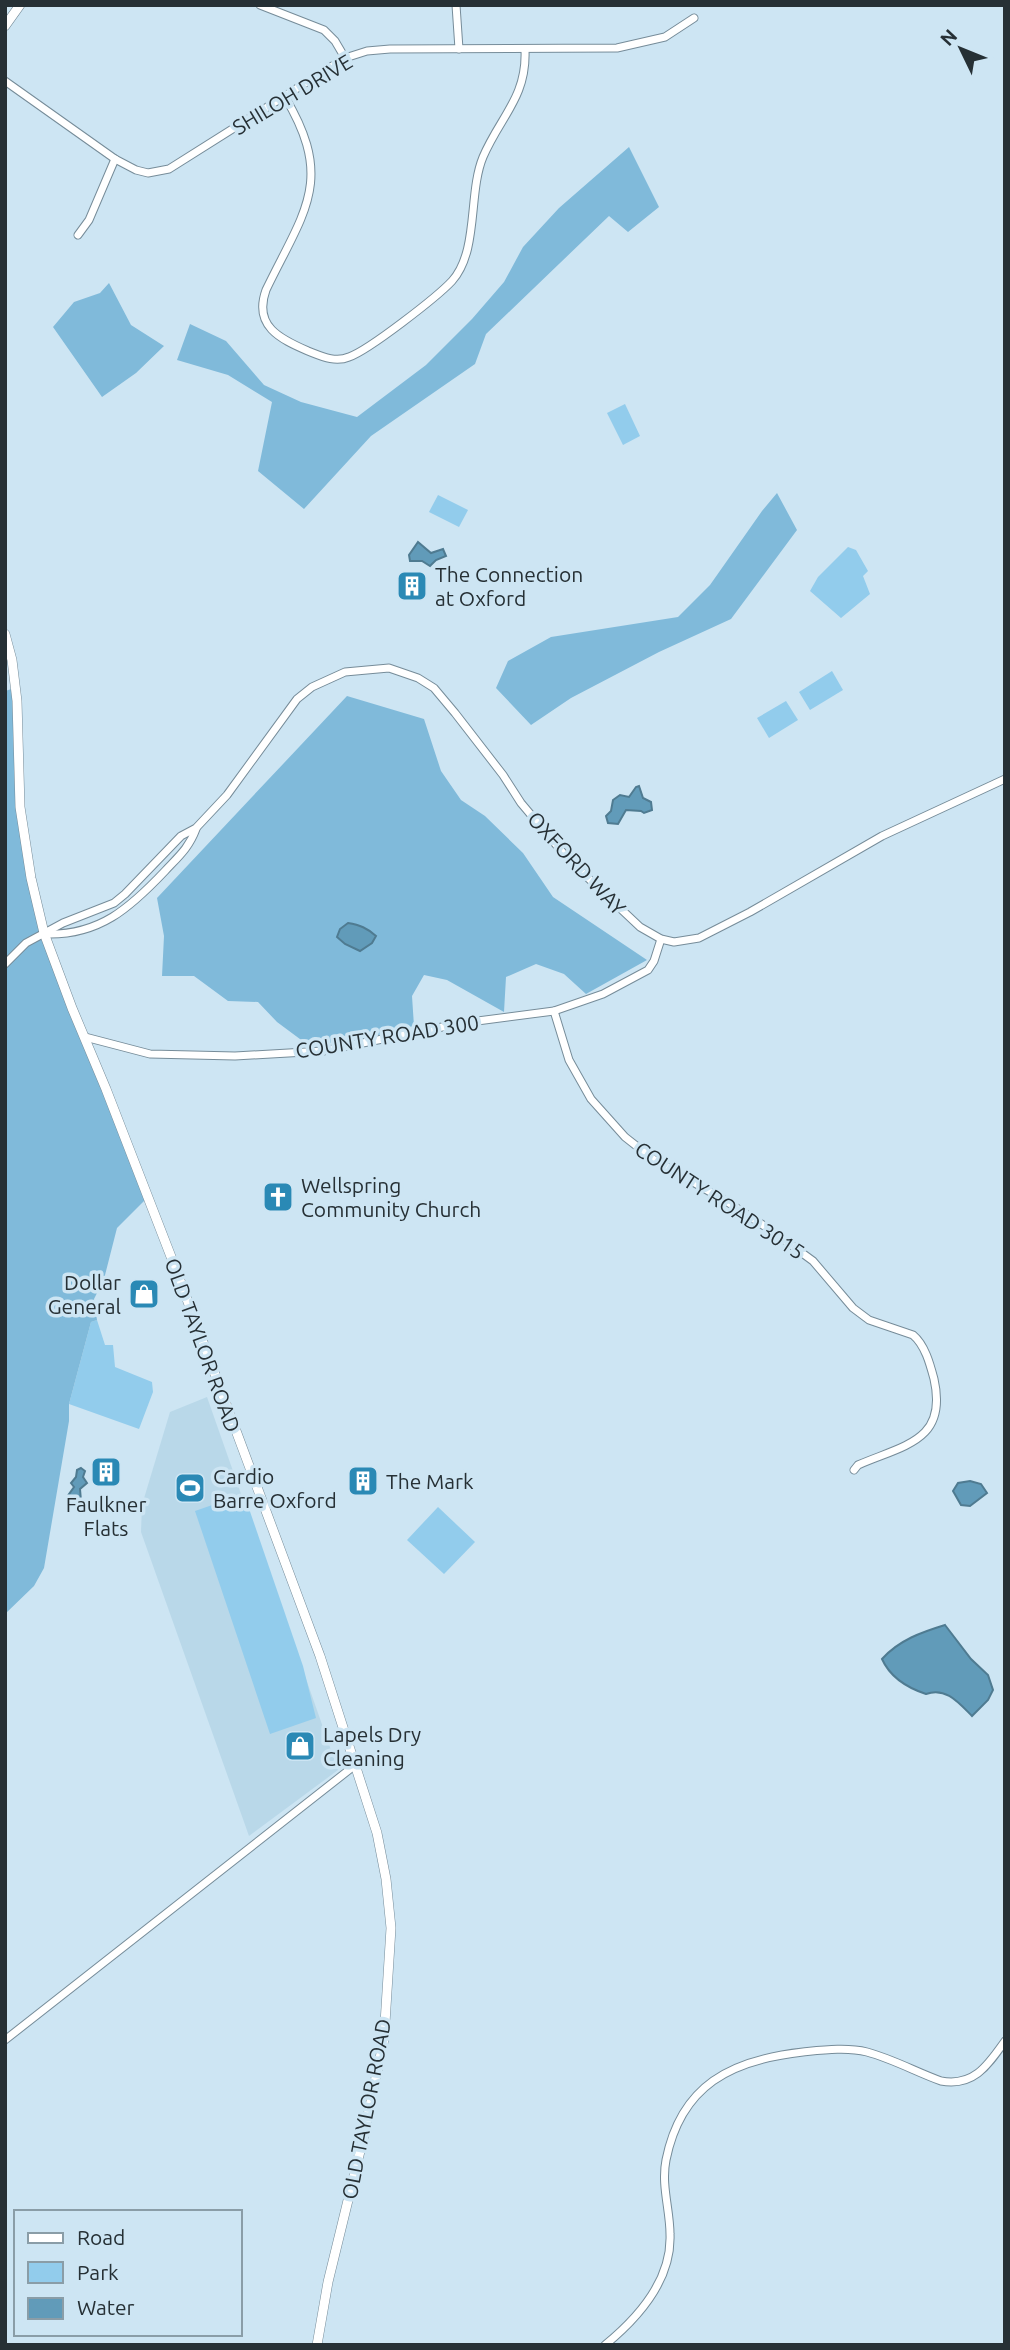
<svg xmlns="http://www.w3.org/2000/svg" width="1010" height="2350" viewBox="0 0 1010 2350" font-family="Ubuntu,sans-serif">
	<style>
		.built { fill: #b9d8e9 }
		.green { fill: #92ccec }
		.forest { fill: #80bada }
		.water { fill: #619bb9; stroke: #4f7b91; stroke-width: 2 }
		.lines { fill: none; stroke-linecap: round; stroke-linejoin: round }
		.minor-casing { stroke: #768c99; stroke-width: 9 }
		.tertiary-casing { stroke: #768c99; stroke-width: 10 }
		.minor { stroke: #fff; stroke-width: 7 }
		.tertiary { stroke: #fff; stroke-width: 9 }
		.labels { text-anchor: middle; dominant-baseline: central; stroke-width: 7; stroke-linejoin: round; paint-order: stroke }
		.street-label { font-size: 21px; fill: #263035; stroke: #cde5f3 }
		.poi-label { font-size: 21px; fill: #263035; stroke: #cde5f3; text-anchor: start }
	</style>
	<rect width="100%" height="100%" fill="#cde5f3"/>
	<polygon class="built" points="207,1397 338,1770 249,1836 141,1532 142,1505 170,1412"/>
	<g class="green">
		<polygon points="625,404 640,436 623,445 607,413"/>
		<polygon points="438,495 468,510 459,527 429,512"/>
		<polygon points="848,547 856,550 868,571 863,576 870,594 841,618 810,591 818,577"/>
		<polygon points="832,671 843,690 810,710 799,692"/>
		<polygon points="786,701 798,720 769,738 757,718"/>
		<polygon points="97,1320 105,1345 113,1345 115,1367 152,1382 153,1392 139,1429 69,1404 91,1322"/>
		<polygon points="244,1494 303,1666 316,1718 270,1734 195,1511"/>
		<polygon points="438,1507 475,1542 444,1574 407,1540"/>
	</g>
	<g class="forest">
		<polygon points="629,147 659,207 628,232 609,216 486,334 475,364 371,436 304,509 258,471 272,402 228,375 177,360 190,324 226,341 264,385 301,402 357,417 426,365 472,319 504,282 523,247 559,208"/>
		<polygon points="109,283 131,325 164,346 136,373 102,397 53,327 74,302 100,293"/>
		<polygon points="777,493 797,530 731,619 659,652 571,698 531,725 496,688 508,661 551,637 678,617 710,585 762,511"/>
		<polygon points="15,688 20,803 44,933 148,1197 117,1228 104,1279 94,1299 97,1320 91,1322 69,1404 69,1421 44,1568 34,1586 5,1614 5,691"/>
		<polygon points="347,696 424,719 441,771 461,800 485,816 523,853 553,897 647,960 586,994 564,974 536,964 506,977 504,1012 447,980 424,975 412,996 414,1026 359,1040 308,1045 277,1022 258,1002 228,1001 194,976 162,976 164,936 157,898"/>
	</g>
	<g class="water">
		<polygon points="418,542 431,553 443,549 446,556 436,560 430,566 422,561 410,561 409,555"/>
		<polygon points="639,786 643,798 651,802 652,810 644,813 641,811 626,810 618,824 608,823 606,816 611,811 613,800 620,795 629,797 636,787"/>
		<path d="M348,923C360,925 367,928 376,936L372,943L360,951L345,944L337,937L340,929Z"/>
		<polygon points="81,1468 85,1471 83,1477 87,1483 80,1489 81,1501 74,1505 69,1503 67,1497 74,1487 71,1483 76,1477 77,1470"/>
		<polygon points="970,1481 981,1484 987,1493 970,1506 961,1505 953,1491 958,1483"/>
		<path d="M945,1625L971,1659L988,1675L993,1690L988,1700L972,1716C958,1702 946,1687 926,1694C908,1688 890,1677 882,1659C899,1640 922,1632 945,1625Z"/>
	</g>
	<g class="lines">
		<g class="minor-casing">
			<g id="minor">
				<polyline points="260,5 324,30 335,41 345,58"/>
				<polyline points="456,5 459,49"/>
				<polyline points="5,81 115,159 136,170 148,173 169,169 345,58 367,51 390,49 617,48 665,37 694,18"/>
				<path d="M285,97C335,181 304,211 266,290C253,326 280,339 308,351C321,356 335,363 349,357C369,350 437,297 452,281C479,251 468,193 483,157C500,117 527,97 525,50"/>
				<polyline points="78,235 89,220 115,159"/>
				<path d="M45,934C99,936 130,908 165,871C178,857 189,848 196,829"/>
				<polyline points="5,964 26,943 63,923 114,903 125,894 181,836 196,828 227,795 297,699 312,687 345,672 389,668 418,678 434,688 455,713 503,775 521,803 569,860 640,927 661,939 674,942 699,938 750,912 882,836 1005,779"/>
				<path d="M554,1011L569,1060L591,1099L625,1137L653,1159L726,1201L772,1231L813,1261L853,1308L869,1320L913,1335C925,1345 930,1364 934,1379C948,1441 904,1445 858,1465L854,1470"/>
				<polyline points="85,1037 150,1054 235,1056 323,1051 462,1023 554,1011 603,994 648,970 654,961 661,939"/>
				<polyline points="5,2040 354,1766"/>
				<path d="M605,2345C638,2318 672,2279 670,2234C670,2210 661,2185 666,2160C681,2085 731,2060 803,2052C823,2050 847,2047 867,2052C893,2059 916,2072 941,2081C974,2087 988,2065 1005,2041"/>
			</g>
		</g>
		<g class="tertiary-casing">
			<g id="tertiary">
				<polyline points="5,26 20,5"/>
				<polyline points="5,634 12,660 17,701 20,807 31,878 44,933 72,1008 106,1089 175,1267 320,1656 377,1833 386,1879 391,1928 384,2039 363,2139 328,2282 317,2345"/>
			</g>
		</g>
		<use href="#minor" class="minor"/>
		<use href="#tertiary" class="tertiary"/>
	</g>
	<defs>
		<g id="building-square" transform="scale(1.575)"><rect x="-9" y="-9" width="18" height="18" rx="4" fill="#2a89b5" stroke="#cde5f3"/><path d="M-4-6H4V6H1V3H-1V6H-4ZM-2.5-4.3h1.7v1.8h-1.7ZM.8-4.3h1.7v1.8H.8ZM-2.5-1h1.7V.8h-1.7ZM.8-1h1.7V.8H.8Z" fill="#fff"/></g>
		<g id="church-square" transform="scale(1.575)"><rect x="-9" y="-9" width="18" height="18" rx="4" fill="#2a89b5" stroke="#cde5f3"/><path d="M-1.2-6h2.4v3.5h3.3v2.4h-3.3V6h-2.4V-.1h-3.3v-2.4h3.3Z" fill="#fff"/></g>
		<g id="shop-square" transform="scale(1.575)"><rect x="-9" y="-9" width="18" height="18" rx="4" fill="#2a89b5" stroke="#cde5f3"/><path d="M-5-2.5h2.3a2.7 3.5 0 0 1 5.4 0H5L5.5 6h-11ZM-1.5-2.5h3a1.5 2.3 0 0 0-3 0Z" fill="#fff"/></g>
		<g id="stadium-square" transform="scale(1.575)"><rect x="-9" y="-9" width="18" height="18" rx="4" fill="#2a89b5" stroke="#cde5f3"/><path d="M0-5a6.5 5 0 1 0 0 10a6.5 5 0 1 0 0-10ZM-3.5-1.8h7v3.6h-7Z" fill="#fff"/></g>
	</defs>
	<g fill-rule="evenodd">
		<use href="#building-square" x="412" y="586"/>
		<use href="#church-square" x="278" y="1197"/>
		<use href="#shop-square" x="144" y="1294"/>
		<use href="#building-square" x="106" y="1472"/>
		<use href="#building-square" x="363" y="1481"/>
		<use href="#stadium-square" x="190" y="1488"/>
		<use href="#shop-square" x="300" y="1746"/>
	</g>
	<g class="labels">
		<g class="street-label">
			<text transform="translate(292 94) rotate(-31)">SHILOH DRIVE</text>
			<text transform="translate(577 863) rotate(47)">OXFORD WAY</text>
			<text transform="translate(387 1036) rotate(-9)">COUNTY ROAD 300</text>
			<text transform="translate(720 1200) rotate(33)">COUNTY ROAD 3015</text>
			<text transform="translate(203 1345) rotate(70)">OLD TAYLOR ROAD</text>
			<text transform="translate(366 2109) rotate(-79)">OLD TAYLOR ROAD</text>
		</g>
		<g class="poi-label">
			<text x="435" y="574">The Connection<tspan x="435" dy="24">at Oxford</tspan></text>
			<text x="301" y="1185">Wellspring<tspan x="301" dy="24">Community Church</tspan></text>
			<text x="121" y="1282" text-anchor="end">Dollar<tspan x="121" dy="24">General</tspan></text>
			<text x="213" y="1476">Cardio<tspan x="213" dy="24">Barre Oxford</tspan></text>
			<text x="386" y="1481">The Mark</text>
			<text x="106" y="1504" text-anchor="middle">Faulkner<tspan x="106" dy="24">Flats</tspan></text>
			<text x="323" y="1734">Lapels Dry<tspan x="323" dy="24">Cleaning</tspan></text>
		</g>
	</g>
	<rect width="1010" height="2350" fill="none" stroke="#263035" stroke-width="14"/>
	<rect x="14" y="2210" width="228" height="126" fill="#cde5f3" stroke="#8a9da7" stroke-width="2"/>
	<rect x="28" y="2233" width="35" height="10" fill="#ffffff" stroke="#8a9da7" stroke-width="2"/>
	<text x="77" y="2245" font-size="21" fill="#263035">Road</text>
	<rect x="28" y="2262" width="35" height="21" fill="#92ccec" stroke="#8a9da7" stroke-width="2"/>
	<text x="77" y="2280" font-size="21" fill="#263035">Park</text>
	<rect x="28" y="2298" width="35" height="21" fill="#619bb9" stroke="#8a9da7" stroke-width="2"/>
	<text x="77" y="2315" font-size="21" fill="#263035">Water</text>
	<g transform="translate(961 49) rotate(313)" stroke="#cde5f3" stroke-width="5" paint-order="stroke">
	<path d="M0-5L12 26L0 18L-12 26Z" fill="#263035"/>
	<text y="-10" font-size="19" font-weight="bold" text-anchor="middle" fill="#263035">N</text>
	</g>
</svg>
